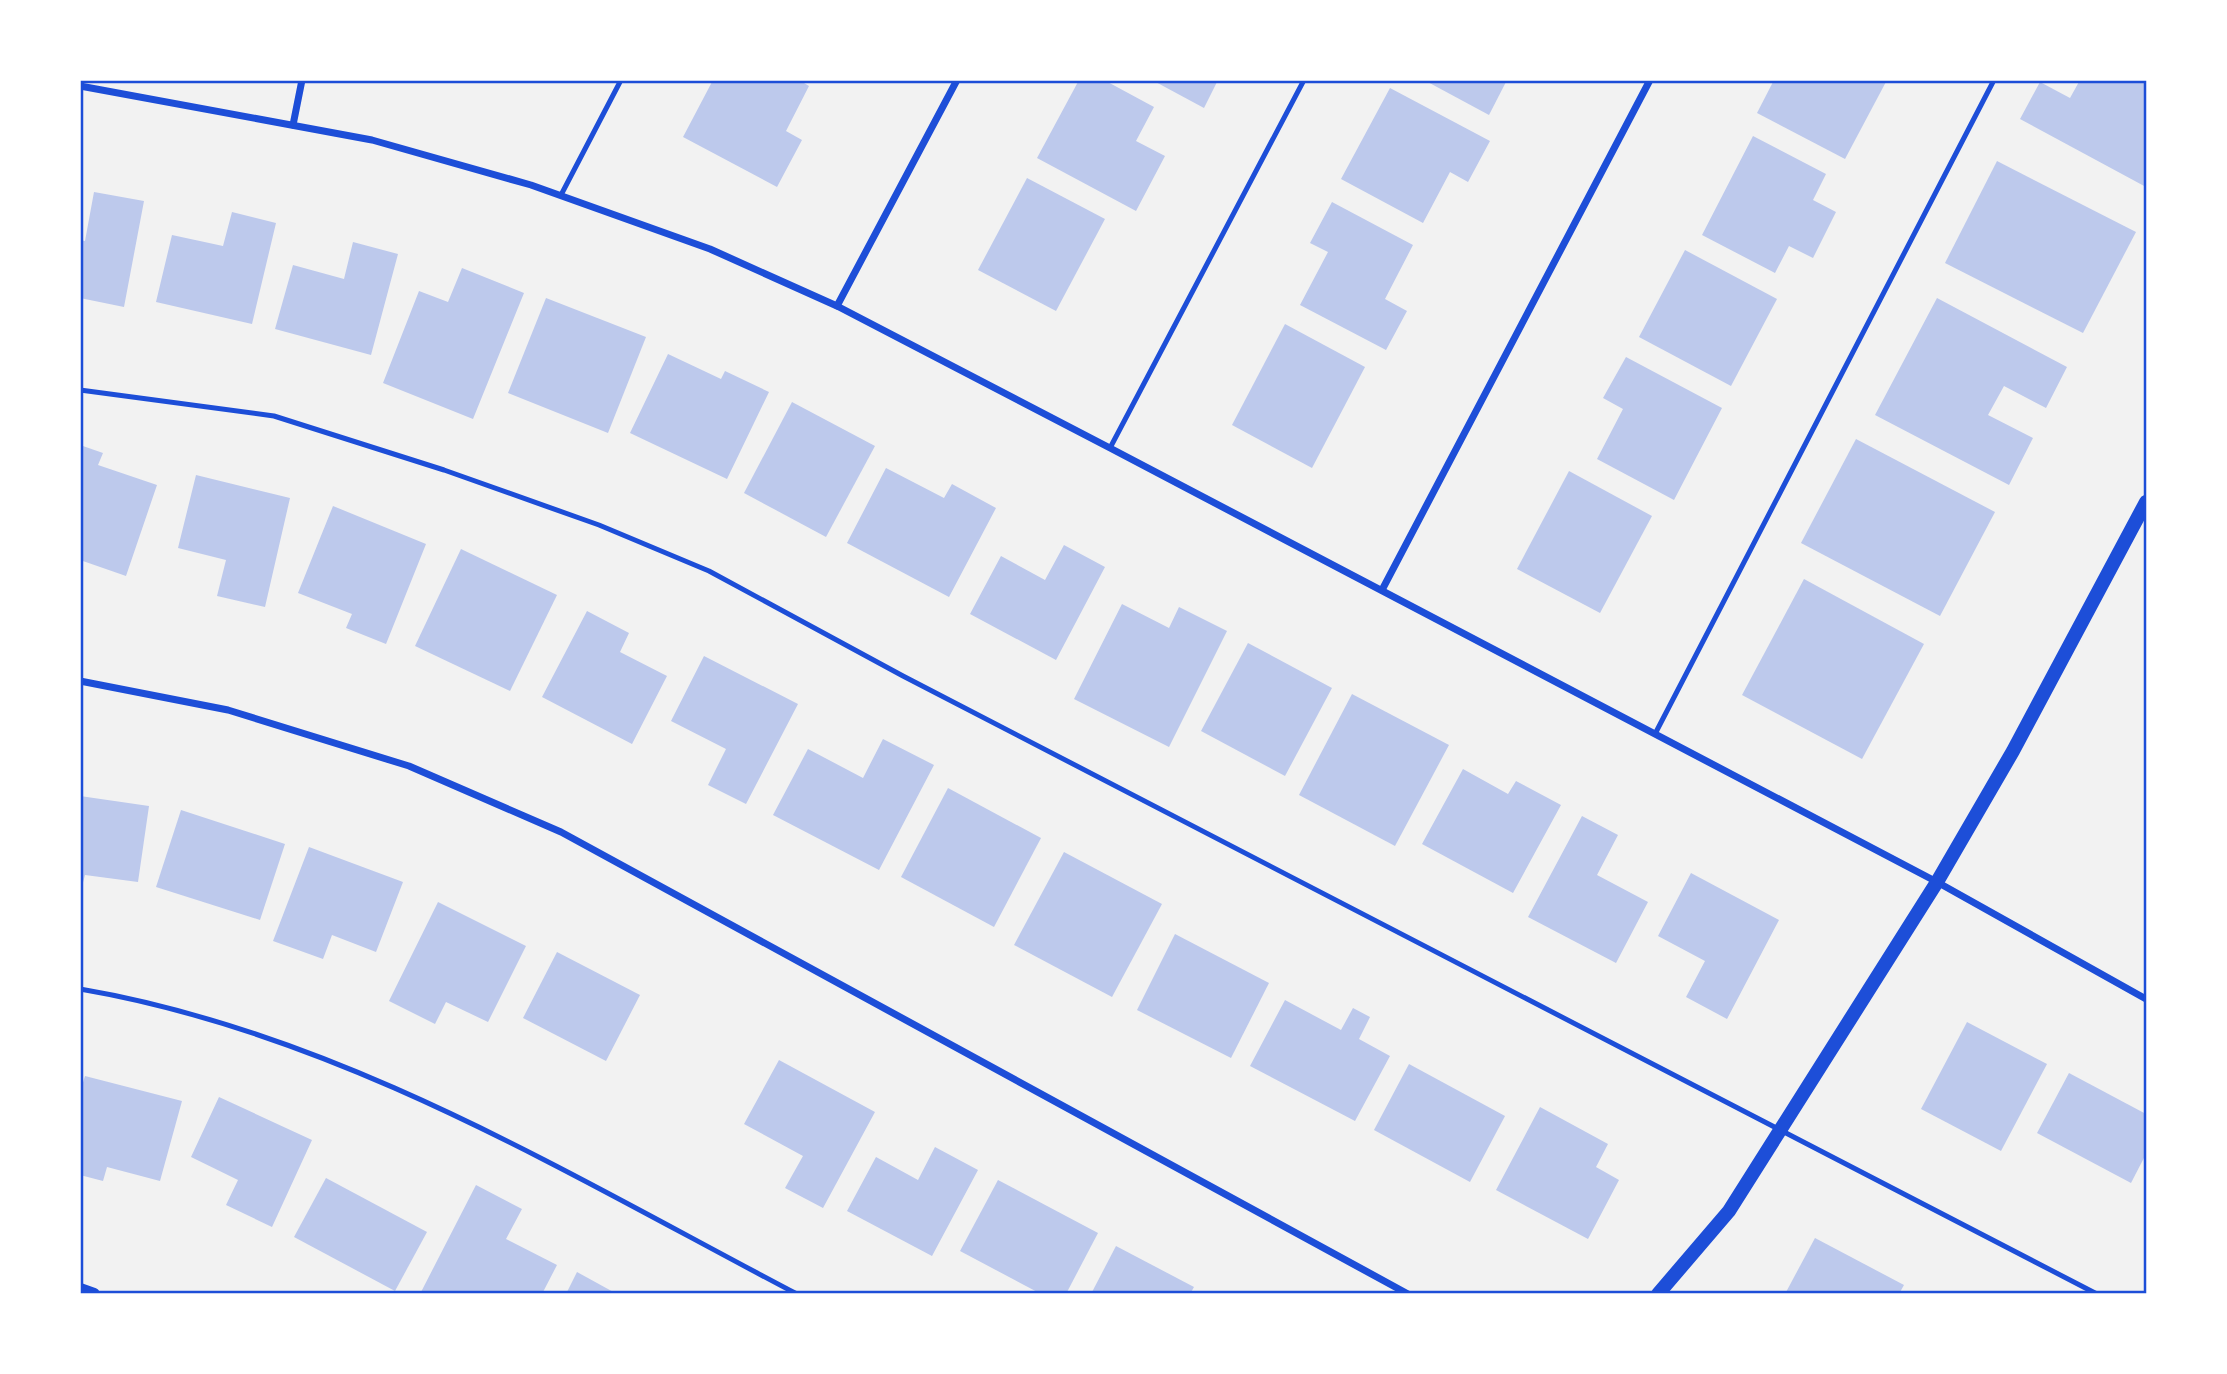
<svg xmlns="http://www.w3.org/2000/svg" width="2227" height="1374" viewBox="0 0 2227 1374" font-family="'PT Sans Narrow',sans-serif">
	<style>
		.building { fill: #bdc9ec }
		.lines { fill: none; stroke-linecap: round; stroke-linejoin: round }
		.service { stroke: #1d4ed8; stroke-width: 5 }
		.minor { stroke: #1d4ed8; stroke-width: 7 }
		.tertiary { stroke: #1d4ed8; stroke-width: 12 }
		.secondary { stroke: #1d4ed8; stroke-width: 14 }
		.neatline { fill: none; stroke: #1d4ed8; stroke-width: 2.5 }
	</style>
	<rect width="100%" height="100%" fill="#f2f2f2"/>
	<g class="building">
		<polygon points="713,80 799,80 809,86 786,131 802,140 777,187 683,137"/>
		<polygon points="1079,80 1104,80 1154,107 1136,141 1165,156 1136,211 1037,158"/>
		<polygon points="1152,80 1218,80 1204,108"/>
		<polygon points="1424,80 1507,80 1489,115"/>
		<polygon points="1774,80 1887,80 1845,159 1757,113"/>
		<polygon points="2080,80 2146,80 2146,187 2020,119 2040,82 2070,98"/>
		<polygon points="1390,88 1490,141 1468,182 1450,172 1423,223 1341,179"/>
		<polygon points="1753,136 1826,174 1813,200 1836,212 1813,258 1789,246 1775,273 1702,235"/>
		<polygon points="1997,161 2136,232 2083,333 1945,263"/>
		<polygon points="1027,178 1105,219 1056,311 978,270"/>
		<polygon points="94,192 144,201 124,307 80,298 80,240 85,241"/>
		<polygon points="1332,202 1413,245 1385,299 1407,311 1386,350 1300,305 1328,252 1310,243"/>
		<polygon points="232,212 276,223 252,324 156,302 172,235 223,246"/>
		<polygon points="353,242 398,254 371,355 275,329 293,265 344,279"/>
		<polygon points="1685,250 1777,299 1731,386 1639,337"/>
		<polygon points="462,268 524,293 473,419 383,383 419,291 448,302"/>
		<polygon points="546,298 646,337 608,433 508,393"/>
		<polygon points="1937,298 2067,367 2046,408 2004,386 1988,415 2033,438 2009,485 1875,415"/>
		<polygon points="1285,324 1365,367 1312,468 1232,425"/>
		<polygon points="668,354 721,379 725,371 769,392 727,479 630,433"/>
		<polygon points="1626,357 1722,408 1674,500 1597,459 1623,409 1603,398"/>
		<polygon points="792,402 875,446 826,537 744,493"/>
		<polygon points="1856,439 1995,512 1940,616 1801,543"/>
		<polygon points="80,445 103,453 98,465 157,485 126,576 80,560"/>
		<polygon points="886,468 944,498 952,484 996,508 949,597 847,543"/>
		<polygon points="1569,471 1652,516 1600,613 1517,569"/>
		<polygon points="196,475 290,498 265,607 217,596 226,560 178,548"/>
		<polygon points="333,506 426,544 386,644 346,628 352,614 298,593"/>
		<polygon points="1064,545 1105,567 1056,660 970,614 1001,556 1045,580"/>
		<polygon points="461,549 557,595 510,691 415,646"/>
		<polygon points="1804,579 1924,644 1862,759 1742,695"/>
		<polygon points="1122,604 1169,628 1179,607 1227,631 1169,747 1074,699"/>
		<polygon points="587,611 629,633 620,652 667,676 632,744 542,697"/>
		<polygon points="1248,643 1332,688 1285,776 1201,731"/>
		<polygon points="704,656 798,704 746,804 708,785 726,749 671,721"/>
		<polygon points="1352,694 1449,745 1395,846 1299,795"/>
		<polygon points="883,739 934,765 879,870 773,815 808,749 863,778"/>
		<polygon points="1463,769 1508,794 1516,781 1561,805 1513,893 1422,844"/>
		<polygon points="948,788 1041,838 994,927 901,877"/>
		<polygon points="80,796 149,806 138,882 85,875 80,894"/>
		<polygon points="181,810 285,844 260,920 156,887"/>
		<polygon points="1582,816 1618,835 1597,875 1648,902 1616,963 1528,917"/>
		<polygon points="309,847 403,882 376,952 332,935 323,959 273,941"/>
		<polygon points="1064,852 1162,904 1112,997 1014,945"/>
		<polygon points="1691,873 1779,920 1727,1019 1686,997 1705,961 1658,936"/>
		<polygon points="438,902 526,946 488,1022 446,1002 435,1024 389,1001"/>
		<polygon points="1175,934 1269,983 1231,1058 1137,1010"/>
		<polygon points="557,952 640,995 606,1061 523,1018"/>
		<polygon points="1285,1000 1341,1030 1353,1008 1370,1017 1359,1039 1390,1056 1355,1121 1250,1066"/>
		<polygon points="1967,1022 2047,1064 2001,1151 1921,1109"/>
		<polygon points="779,1060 875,1112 823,1208 785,1188 803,1156 744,1124"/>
		<polygon points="1409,1064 1505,1116 1470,1182 1374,1130"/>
		<polygon points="2069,1073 2146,1114 2146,1154 2131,1183 2037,1133"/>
		<polygon points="85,1076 182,1101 160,1181 107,1167 103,1181 80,1175 80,1092"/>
		<polygon points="219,1097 312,1140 272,1227 226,1205 238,1180 191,1157"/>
		<polygon points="1540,1107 1608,1144 1596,1167 1619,1180 1588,1239 1496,1190"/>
		<polygon points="935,1147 978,1170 932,1256 847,1211 876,1157 918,1180"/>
		<polygon points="326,1178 427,1232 395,1291 294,1237"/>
		<polygon points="998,1180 1098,1233 1066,1294 1041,1294 960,1251"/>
		<polygon points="476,1185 522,1209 506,1239 557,1265 542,1294 420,1294"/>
		<polygon points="1815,1238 1904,1285 1899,1294 1785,1294"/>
		<polygon points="1116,1246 1194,1287 1190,1294 1091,1294"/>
		<polygon points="577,1272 617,1294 566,1294"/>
	</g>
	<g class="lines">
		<g class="service">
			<polyline points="561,195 621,80"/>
			<polyline points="80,390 274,416 444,470 599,525 709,571 903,676 2097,1294"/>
			<polyline points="1110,448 1304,80"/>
			<polyline points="1655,734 1994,80"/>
			<path d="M80,989C338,1033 568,1174 797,1294"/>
		</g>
		<g class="minor">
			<polyline points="80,86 372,140 531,185 710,249 837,306 1110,448 1937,882 2146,999"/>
			<polyline points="293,125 302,80"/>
			<polyline points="837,306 957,80"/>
			<polyline points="1382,590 1650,80"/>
			<polyline points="80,681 228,710 409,766 561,832 1408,1294"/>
		</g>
		<polyline class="tertiary" points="80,1289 94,1294"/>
		<polyline class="secondary" points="1658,1294 1729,1211 1937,882 2013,751 2146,502"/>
	</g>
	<rect width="2227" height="1374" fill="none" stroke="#ffffff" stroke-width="164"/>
	<rect x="82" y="82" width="2063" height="1210" class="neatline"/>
</svg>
